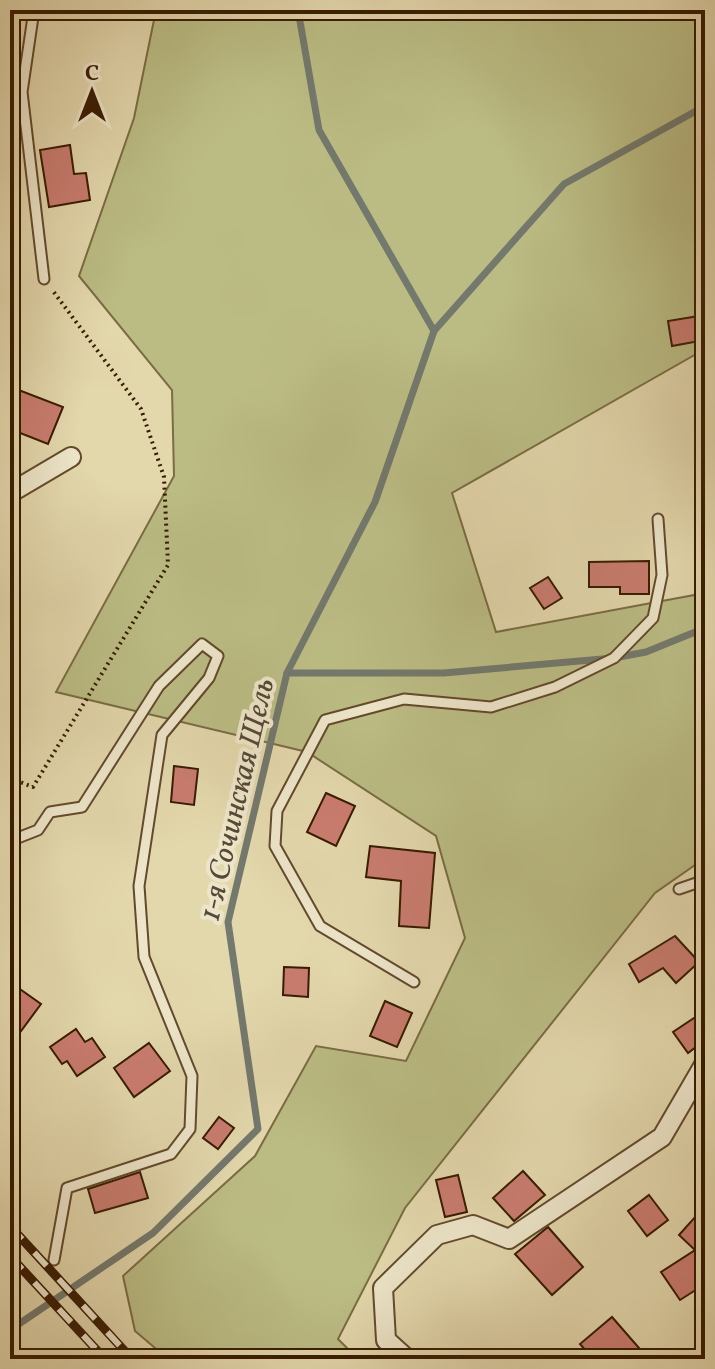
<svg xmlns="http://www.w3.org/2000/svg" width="715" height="1369" viewBox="0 0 715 1369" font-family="Vollkorn,serif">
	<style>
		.green { fill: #bbbc84; stroke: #7a6c43; stroke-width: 2 }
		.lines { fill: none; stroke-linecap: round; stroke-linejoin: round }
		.stream { stroke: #73796d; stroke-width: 7 }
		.building { fill: #c97c6f; stroke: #381b02; stroke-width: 2 }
		.service-casing { stroke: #634a2c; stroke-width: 13 }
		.minor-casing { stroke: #634a2c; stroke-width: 22 }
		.path { stroke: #381b02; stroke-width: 4; stroke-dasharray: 2 4; stroke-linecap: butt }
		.service { stroke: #ede5c9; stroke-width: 9 }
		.minor { stroke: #ede5c9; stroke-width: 18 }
		.rail-casing { stroke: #381b02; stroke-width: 9 }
		.rail { stroke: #ede5c9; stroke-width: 6; stroke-dasharray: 18; stroke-linecap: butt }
		.labels { text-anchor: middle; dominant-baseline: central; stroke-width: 8; stroke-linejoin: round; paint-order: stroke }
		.water-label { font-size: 30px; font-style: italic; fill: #554a37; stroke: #ede5c9 }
	</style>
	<rect width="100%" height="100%" fill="#e3d7ac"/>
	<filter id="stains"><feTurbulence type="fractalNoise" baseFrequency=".0025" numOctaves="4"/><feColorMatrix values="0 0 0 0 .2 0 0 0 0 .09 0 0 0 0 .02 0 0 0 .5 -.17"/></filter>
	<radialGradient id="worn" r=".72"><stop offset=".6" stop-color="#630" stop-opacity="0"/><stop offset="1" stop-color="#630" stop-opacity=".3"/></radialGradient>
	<polygon class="green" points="156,10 705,10 705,349 452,493 496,632 705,593 705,858 655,893 405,1208 338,1339 358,1359 168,1359 135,1331 123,1276 255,1156 316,1046 406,1061 465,938 436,836 307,752 56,692 174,476 172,390 79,276 134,118"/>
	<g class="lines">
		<g class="stream">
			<polyline points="434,331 564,184 705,106"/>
			<polyline points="287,673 375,502 434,331 319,130 298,10"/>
			<polyline points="10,1330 153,1233 258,1129 228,922 287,673 444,673 614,658 646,652 705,628"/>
		</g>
	</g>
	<g class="building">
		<polygon points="70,145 74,174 86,173 90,200 49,207 40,150"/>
		<polygon points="705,315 705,340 672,346 668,321"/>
		<polygon points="16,389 63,407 48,444 10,429 10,404"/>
		<polygon points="649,561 649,594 620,594 620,587 589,587 589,562"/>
		<polygon points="548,577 562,598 544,609 530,588"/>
		<polygon points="174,766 198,769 194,805 171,802"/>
		<polygon points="326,793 355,806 336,846 307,832"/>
		<polygon points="370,846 435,853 429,928 399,926 401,881 366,877"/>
		<polygon points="675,936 699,962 676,983 663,968 639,982 629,964"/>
		<polygon points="284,967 309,968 308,997 283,995"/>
		<polygon points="10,982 41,1004 10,1046"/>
		<polygon points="385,1001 412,1013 397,1047 370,1036"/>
		<polygon points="697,1016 705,1027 705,1040 688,1053 673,1032"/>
		<polygon points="76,1029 85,1042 92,1038 105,1057 77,1076 67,1061 62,1064 50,1047"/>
		<polygon points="149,1043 170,1071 134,1097 114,1068"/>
		<polygon points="219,1117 234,1128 218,1149 203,1138"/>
		<polygon points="523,1171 545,1195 514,1221 493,1198"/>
		<polygon points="140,1172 148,1198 95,1213 88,1189"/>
		<polygon points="458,1175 467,1212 445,1217 436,1180"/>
		<polygon points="649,1195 668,1220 647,1236 628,1211"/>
		<polygon points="705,1206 705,1284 680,1300 661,1272 695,1250 679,1235"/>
		<polygon points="548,1227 583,1267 552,1295 515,1254"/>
		<polygon points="612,1317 639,1348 627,1359 593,1359 580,1344"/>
	</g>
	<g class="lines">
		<g class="service-casing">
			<g id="service">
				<polyline points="34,10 22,92 44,279"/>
				<polyline points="10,841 38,830 50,812 82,807 159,686 202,644 218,656 209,678 162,735 139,886 144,957 192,1076 190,1129 171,1154 67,1188 54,1260"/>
				<polyline points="679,889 705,880"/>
				<polyline points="414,982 320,926 275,846 277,811 325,720 404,699 491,707 555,687 614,658 653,618 662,575 658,519"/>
			</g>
		</g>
		<g class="minor-casing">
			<g id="minor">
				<polyline points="10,493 71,457"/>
				<polyline points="407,1359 386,1340 383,1288 437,1235 473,1225 509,1239 662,1137 705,1063"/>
			</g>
		</g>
		<g class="path">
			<polyline points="10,778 33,787 168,565 164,477 141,409 53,291"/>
			<polyline points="10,1353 17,1359"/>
		</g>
		<use href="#service" class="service"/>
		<use href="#minor" class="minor"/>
		<g class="rail-casing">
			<g id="rail">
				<polyline points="10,1226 132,1359"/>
				<polyline points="10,1256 105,1359"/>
			</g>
		</g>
		<use href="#rail" class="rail"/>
	</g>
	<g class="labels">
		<g class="water-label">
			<text transform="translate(238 800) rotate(-77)">1-я Сочинская Щель</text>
		</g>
	</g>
	<rect width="715" height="1369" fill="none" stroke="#e3d7ac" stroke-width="40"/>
	<rect x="12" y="12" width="691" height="1345" fill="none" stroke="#381b02" stroke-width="4"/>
	<rect x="20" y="20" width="675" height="1329" fill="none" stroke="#381b02" stroke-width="2"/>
	<g transform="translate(92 92)" stroke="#ede5c9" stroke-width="6" paint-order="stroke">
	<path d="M0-6L14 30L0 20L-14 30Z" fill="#381b02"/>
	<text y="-12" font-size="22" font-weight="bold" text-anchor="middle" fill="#381b02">С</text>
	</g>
	<rect width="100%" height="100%" filter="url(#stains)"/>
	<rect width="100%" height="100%" fill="url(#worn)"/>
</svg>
